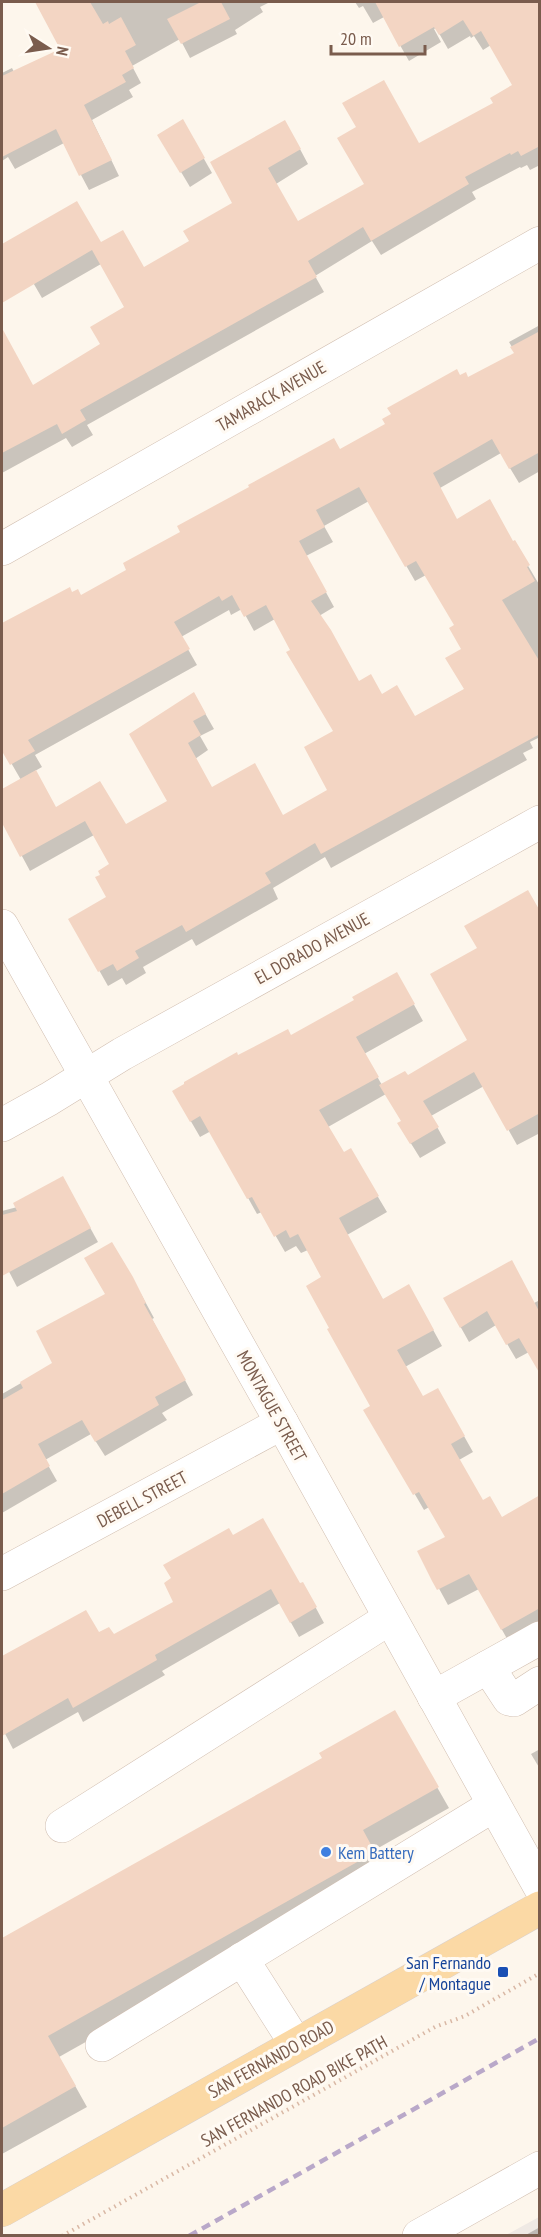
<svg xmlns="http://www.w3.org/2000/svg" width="541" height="2237" viewBox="0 0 541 2237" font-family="'PT Sans Narrow',sans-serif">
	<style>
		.industrial { fill: #efe9e4 }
		.shadow { fill: #0003; fill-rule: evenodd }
		.building { fill: #f3d5c3; fill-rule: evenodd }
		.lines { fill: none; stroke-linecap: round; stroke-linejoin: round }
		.minor-casing { stroke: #d1beb0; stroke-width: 34 }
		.major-casing { stroke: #dad1cd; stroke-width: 34 }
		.path { stroke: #d9b8a5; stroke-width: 4; stroke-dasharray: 1.5 4.5; stroke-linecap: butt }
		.minor { stroke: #fff; stroke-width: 33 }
		.major { stroke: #fbd9a5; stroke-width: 33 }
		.rail { stroke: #b9a8c9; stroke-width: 4.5; stroke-dasharray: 9 6; stroke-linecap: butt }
		.shop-dot { fill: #3f7fe0; stroke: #fffaf3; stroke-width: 2 }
		.transit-dot { fill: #1a4fb4; stroke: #fffaf3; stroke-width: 2 }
		.labels { text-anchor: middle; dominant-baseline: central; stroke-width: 6; stroke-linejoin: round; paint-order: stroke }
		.street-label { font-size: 18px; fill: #7a5c4d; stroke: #fffaf3 }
		.shop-label { font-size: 18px; fill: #366cbe; stroke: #fffaf3; text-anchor: start }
		.transit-label { font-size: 18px; fill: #164399; stroke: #fffaf3; text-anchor: end }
	</style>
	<rect width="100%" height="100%" fill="#fdf6ec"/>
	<polygon class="industrial" points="539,2217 539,2235 506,2235"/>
	<g class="shadow">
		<polygon points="36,2 270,2 260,7 263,12 235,30 237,34 190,58 180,39 132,66 141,83 129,90 133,97 92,120 119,176 89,190 64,143 15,169 8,157 2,161 2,73 12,68 14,72 62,50"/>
		<polygon points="355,2 524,2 540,27 540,165 530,170 527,165 521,168 520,167 472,192 476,199 381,255 372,241 315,276 324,292 87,425 93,435 72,447 66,438 2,473 2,330 33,387 102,345 126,308 101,264 42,298 9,241 101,244 143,269 191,242 234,203 293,136 308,164 276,184 298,223 366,185 419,145 495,104 514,86 491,45 483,50 474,36 471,38 470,36 448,49 436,28 434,29 441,42 409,61 384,17 373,23 363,6 359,8"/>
		<polygon points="183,122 212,173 190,187 159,135"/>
		<path d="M540,325V471L519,483L501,453L440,488L457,521L512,543L514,542L540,586V737L530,742L533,748L523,753L527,760L331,868L325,857L273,888L278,899L196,946L192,939L143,967L146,973L126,985L122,978L108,986L70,919L108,897L111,865L94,835L30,871L2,819V791L21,780L2,747V633L72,594L81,597L387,425L460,377L468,379L516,354L509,342ZM369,501L415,581L426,575L456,626L463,650L465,689L414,718L359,683L319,616L334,607L306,556L333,542L324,526ZM242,609L254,631L275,619L335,731L329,790L283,817L212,789L195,759L208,750L200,736L214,729L194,694L169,801L125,826L56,809L35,771L42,767L35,755L197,665L181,637L229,610L231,615Z"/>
		<polygon points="540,913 540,1133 517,1145 484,1086 431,1116 446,1143 420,1158 399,1124 403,1122 386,1094 328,1127 344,1154 350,1150 387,1212 347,1235 383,1300 409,1286 442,1346 405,1367 422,1398 438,1390 473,1452 459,1460 482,1502 501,1519 540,1499 540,1636 514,1651 479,1589 448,1605 419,1552 447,1538 429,1507 424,1510 366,1410 372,1407 331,1329 323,1278 308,1250 301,1253 296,1246 285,1252 262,1212 257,1214 211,1131 200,1137 174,1092 238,1057 291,1037 356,1001 397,974 423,1021 364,1054 382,1085 407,1077 469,1040"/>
		<polygon points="71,1193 98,1242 17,1287 2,1258 2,1211"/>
		<polygon points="141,1294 154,1318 152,1319 193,1395 162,1413 167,1420 105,1456 91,1434 45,1460 57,1481 2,1513 2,1394 54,1364"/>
		<polygon points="445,1299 534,1303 540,1300 540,1371 529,1352 516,1359 496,1325 469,1342"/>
		<polygon points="232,1537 300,1585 303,1584 324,1623 299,1637 280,1603 162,1671 165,1675 83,1722 78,1712 13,1749 2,1728 2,1661 8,1657 98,1634 113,1636 175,1602"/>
		<polygon points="394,1712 449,1808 373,1851 386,1873 59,2057 87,2107 2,2154 2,1940 324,1758"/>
		<polygon points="540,1749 540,1769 531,1754"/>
		<polygon points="540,2227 540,2236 524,2236"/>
	</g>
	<g class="building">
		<polygon points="35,2 90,2 103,24 108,21 109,24 121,17 136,45 125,51 134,68 122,75 126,82 84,105 112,160 79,176 56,129 2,157 2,76 60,49"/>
		<polygon points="201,2 221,2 230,19 181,44 167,19"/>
		<polygon points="375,2 540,2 540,146 521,156 518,151 511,155 510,153 465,177 469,184 371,241 363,227 308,261 317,277 80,410 86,420 62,434 57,424 2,453 2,328 33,385 100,344 90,327 124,307 92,250 2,303 2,244 77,201 101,242 123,230 144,267 189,241 183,231 232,203 210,162 285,120 301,149 268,168 298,221 364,184 337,138 356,127 342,103 384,80 419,143 493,103 490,98 512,85 481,31 473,36 463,20 439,35 434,27 399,47"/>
		<polygon points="183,119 205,158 180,173 157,135"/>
		<path d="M540,331V452L509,469L492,439L433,473L457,519L490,499L513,541L515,540L530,565L527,567L535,581L502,600L540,662V734L321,854L315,843L265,873L271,883L186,932L182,925L135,951L139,958L117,971L113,964L98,972L68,919L106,897L95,877L100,875L98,871L109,864L85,821L20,857L2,823V789L36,770L56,807L100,781L126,824L167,801L129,734L194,692L206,714L193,721L201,735L188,743L212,787L255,763L283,815L327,790L304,747L333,731L286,652L290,650L266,605L244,617L232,595L222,601L219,596L174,622L190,649L28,740L35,751L10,765L3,753L2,755V623L70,587L72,592L78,589L81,595L126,570L123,563L180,532L177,526L249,487L248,485L334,438L340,449L385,424L382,419L391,414L387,408L457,369L460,375L466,372L468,377L514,353L510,347ZM359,487L405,567L416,561L454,625L449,628L461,649L445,658L464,689L415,716L397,685L382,694L371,674L359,681L331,630L311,601L327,592L299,541L325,527L316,510Z"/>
		<polygon points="528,890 540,911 540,1113 507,1131 474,1072 423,1101 439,1127 410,1144 397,1123 401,1121 379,1085 405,1071 408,1075 467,1040 430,974 477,948 464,926"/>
		<polygon points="397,972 415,1004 356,1037 379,1077 319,1110 344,1152 351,1148 379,1196 339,1218 383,1299 409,1284 434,1330 397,1350 423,1396 438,1388 465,1436 451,1444 483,1500 490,1496 502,1517 540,1495 540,1608 501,1630 469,1574 437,1590 432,1581 417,1551 445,1537 419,1492 413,1495 363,1410 370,1406 327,1329 329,1328 306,1286 321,1277 298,1234 290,1238 286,1230 274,1237 252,1197 247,1199 200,1116 190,1122 172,1091 184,1084 184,1082 237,1052 238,1055 288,1029 291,1035 354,1000 352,997"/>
		<polygon points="63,1176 91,1228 2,1276 2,1215 17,1211 13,1203"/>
		<polygon points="112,1242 133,1277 146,1303 144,1304 186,1380 155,1397 159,1405 95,1442 82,1420 38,1444 50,1466 2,1494 2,1400 23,1388 20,1382 52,1363 36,1331 105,1294 84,1258"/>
		<polygon points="512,1260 540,1313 540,1374 519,1338 506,1345 487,1311 460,1328 443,1298"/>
		<polygon points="263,1518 300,1583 303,1582 317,1607 290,1623 271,1589 155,1655 157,1660 73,1708 68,1698 2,1736 2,1656 86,1610 99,1632 109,1627 114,1634 173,1602 164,1583 171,1578 163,1565 229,1528 233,1535"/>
		<polygon points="395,1710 439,1787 363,1830 375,1852 48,2036 76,2086 2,2128 2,1938 322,1758 319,1753"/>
	</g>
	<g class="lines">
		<g class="minor-casing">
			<g id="minor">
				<polyline points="2,549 540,243"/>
				<polyline points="2,926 282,1423 540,1887"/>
				<polyline points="2,1125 49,1099 122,1054 540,822"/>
				<polyline points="2,1574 282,1423"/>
				<polyline points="488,1667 509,1699 514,1700 540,1683"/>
				<polyline points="434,1697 540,1638"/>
				<polyline points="62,1826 390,1618"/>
				<polyline points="242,1959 296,2044"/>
				<polyline points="102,2045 494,1805"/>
				<polyline points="419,2236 540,2168"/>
			</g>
		</g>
		<g class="major-casing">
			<polyline id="major" points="2,2210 540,1908"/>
		</g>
		<polyline class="path" points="62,2236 435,2027 465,2016 540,1973"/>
		<use href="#minor" class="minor"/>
		<use href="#major" class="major"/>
		<polyline class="rail" points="189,2236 540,2038"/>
	</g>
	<circle class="shop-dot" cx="326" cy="1852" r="6"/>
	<rect class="transit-dot" x="497" y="1966" width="12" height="12" rx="3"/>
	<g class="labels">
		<g class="street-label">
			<text transform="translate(271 396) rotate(-30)">TAMARACK AVENUE</text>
			<text transform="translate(312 948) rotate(-29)">EL DORADO AVENUE</text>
			<text transform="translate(272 1406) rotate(61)">MONTAGUE STREET</text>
			<text transform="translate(142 1499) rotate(-28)">DEBELL STREET</text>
			<text transform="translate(271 2059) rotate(-29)">SAN FERNANDO ROAD</text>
			<text transform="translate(294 2091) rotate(-29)">SAN FERNANDO ROAD BIKE PATH</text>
		</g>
		<g class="shop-label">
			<text x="338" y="1852">Kem Battery</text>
		</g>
		<g class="transit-label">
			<text x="491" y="1962">San Fernando<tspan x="491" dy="21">/ Montague</tspan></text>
		</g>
	</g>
	<rect width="541" height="2237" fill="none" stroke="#7a5c4d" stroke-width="6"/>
	<g transform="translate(48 48) rotate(102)" stroke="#fffaf3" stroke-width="4.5" paint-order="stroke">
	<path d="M0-4.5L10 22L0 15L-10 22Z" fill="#7a5c4d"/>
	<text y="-9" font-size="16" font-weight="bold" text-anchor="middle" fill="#7a5c4d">N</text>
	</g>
	<path d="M331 45v9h94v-9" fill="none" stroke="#7a5c4d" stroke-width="3"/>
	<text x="340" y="45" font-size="18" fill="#7a5c4d" stroke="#fffaf3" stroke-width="4.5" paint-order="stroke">20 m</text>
</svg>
